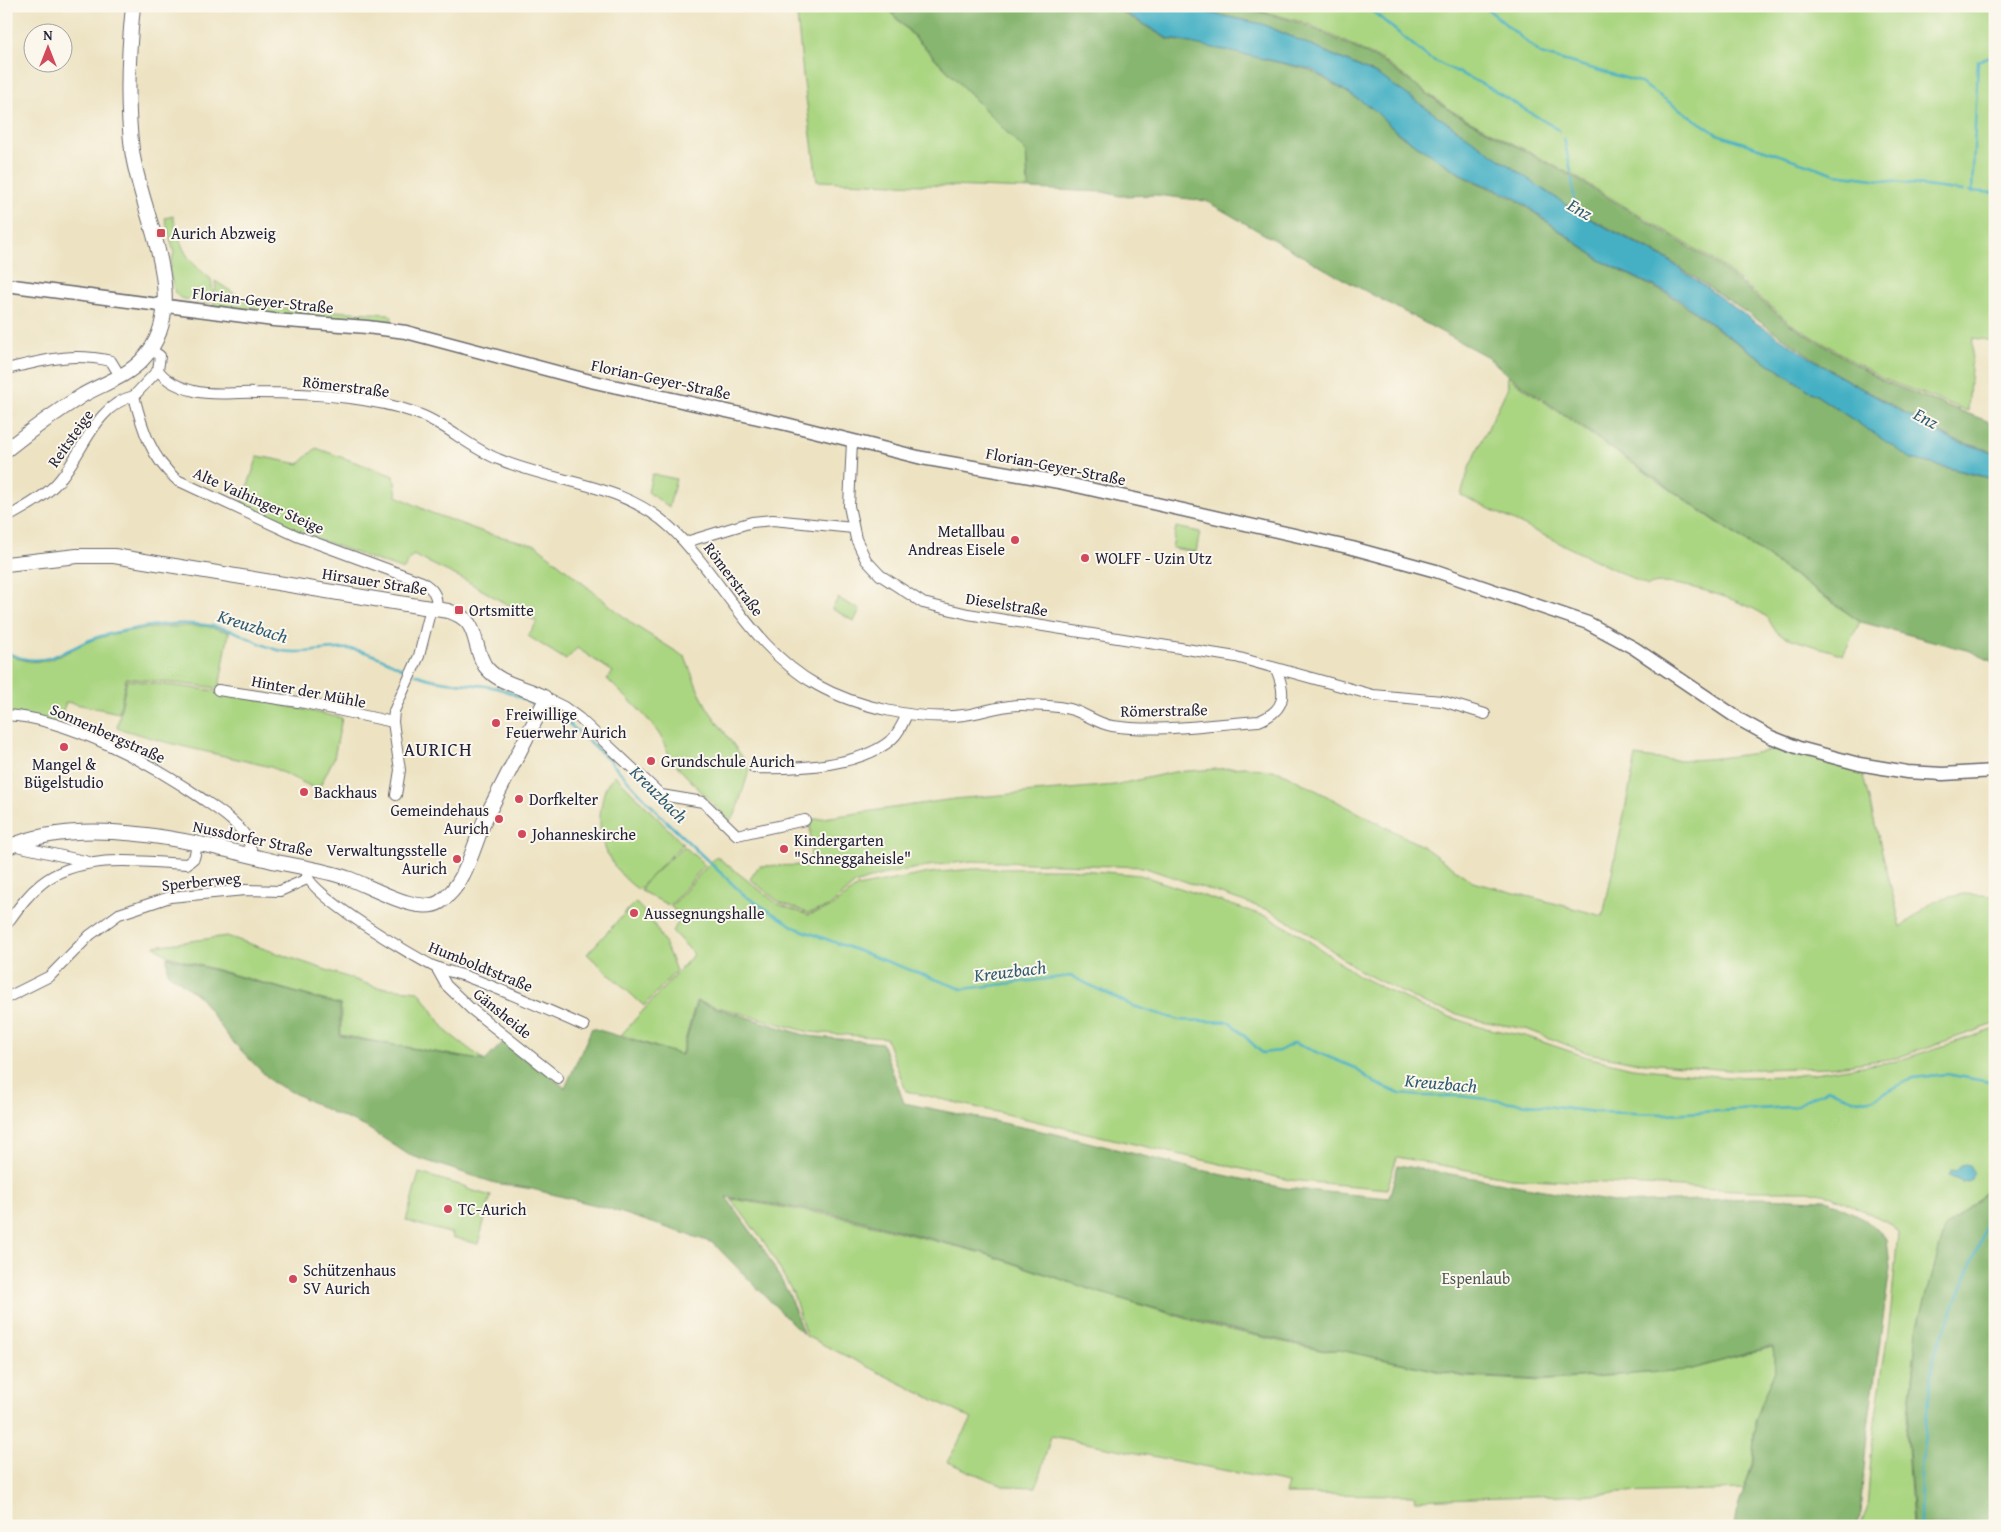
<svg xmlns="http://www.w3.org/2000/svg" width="2001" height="1532" viewBox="0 0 2001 1532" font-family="'Gentium Book Plus',serif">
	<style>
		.green { fill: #aad581; stroke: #667c5e }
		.forest { fill: #87b66f; stroke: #546c55 }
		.water { fill: #45b0c4; stroke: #346980 }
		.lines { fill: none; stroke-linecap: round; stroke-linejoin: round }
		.stream { stroke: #45b0c4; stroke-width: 2.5 }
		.minor-casing { stroke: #69666b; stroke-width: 12 }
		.tertiary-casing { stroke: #69666b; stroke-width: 15 }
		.secondary-casing { stroke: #69666b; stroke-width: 16 }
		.minor { stroke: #fff; stroke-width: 10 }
		.tertiary { stroke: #fff; stroke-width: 12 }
		.secondary { stroke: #fff; stroke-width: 14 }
		.poi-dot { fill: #d1495b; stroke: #fbf7ec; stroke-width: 2 }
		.labels { text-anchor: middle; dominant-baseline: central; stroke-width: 4; stroke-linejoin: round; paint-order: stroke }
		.poi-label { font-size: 16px; fill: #22223b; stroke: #fbf7ec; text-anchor: start }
		.street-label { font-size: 16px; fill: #22223b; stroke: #fbf7ec }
		.park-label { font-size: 16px; fill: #4b5850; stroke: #fbf7ec }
		.water-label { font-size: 18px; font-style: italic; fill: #305b72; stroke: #fbf7ec }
		.quarter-label { font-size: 19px; letter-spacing: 1px; fill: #22223b; stroke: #fbf7ec }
	</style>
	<rect width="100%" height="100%" fill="#fbf7ec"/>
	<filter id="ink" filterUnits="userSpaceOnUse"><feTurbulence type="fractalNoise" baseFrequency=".02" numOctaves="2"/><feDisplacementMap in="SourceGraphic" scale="10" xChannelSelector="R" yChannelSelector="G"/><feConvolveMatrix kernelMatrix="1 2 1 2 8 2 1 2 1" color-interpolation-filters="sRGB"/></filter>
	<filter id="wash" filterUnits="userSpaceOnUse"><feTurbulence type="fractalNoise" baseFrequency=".0096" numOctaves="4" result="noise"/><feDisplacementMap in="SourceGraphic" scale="20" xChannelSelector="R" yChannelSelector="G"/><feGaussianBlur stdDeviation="1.12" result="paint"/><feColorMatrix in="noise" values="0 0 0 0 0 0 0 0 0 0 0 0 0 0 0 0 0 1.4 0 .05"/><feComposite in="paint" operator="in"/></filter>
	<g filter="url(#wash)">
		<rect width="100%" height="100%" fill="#ede3c3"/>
		<g class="green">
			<polygon points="796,6 884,6 1026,152 1028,189 817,181 803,75"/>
			<polygon points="1232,6 1995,6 1995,341 1973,338 1968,411 1883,379 1790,323 1717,262 1576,177 1452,111 1382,60 1307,23 1265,12"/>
			<path d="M173,216C182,249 183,257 211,279L213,292L209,304L180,298L175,293L169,270L174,253L165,218Z"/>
			<polygon points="215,281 245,300 277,308 389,314 392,317 391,322 387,325 253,313 213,306 216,293"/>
			<path d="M1507,376L1860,622L1843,655C1831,650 1786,639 1778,633C1772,628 1770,619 1764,615C1747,602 1666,574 1648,586L1461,495L1470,465L1508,387Z"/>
			<path d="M316,448L394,476L397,496L429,512L486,533L536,545L634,625L685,657L699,692L708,709L750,768L735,815L729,821L676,765C667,755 665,742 657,731C643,711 624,696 607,679L613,672L577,648L566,660L528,636L537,622L465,580L413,555L403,570L298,532L241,505L258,456L299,464Z"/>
			<polygon points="652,474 676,479 669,507 648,492"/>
			<polygon points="1176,527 1200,532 1196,552 1172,548"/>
			<polygon points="838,598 860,610 854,621 832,609"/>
			<path d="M205,626L229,632L219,688L126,678L119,713L66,702L58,724L6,713V653C46,674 60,652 95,639C106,636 118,633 129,631C154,627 179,626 205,626Z"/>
			<polygon points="127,680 218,691 342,718 334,758 318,790 271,767 169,743 117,728"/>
			<path d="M1781,747L1861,768L1901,927L1934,901L1963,894L1995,896V1024L1896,1058L1830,1067L1729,1070L1634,1062L1588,1053L1526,1029L1481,1021L1427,1005L1362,972L1302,929L1271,911L1143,867L972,861L928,866L881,875L855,884L829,907L808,913L779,902L750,879L759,866L811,865L810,820L954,799L1115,785L1174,772L1244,767L1279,771L1422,846L1473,882L1603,916L1636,756C1686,765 1726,757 1776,750Z"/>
			<path d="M615,775L683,844L646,881L639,890C610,870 594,838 602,802C604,790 606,784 615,775Z"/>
			<polygon points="684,846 705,865 670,906 641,891 646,881"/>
			<polygon points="716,856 778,904 808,915 830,908 857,887 930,873 973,869 1069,869 1140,875 1268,917 1299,934 1359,976 1426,1009 1480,1027 1525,1036 1587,1057 1632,1068 1728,1077 1793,1076 1897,1061 1995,1029 1995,1183 1945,1228 1917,1329 1906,1433 1912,1526 1859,1526 1867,1507 1872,1445 1891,1309 1898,1232 1890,1223 1832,1196 1808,1191 1756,1191 1511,1178 1397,1157 1387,1189 1289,1180 906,1091 886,1038 809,1032 696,1001 681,1055 621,1035 694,954 672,931 683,917 671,907"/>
			<path d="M635,902C656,921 666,945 676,971L644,1006L587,954Z"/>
			<polygon points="227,936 376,987 419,991 447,1032 485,1061 341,1035 341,1005 168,956 155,946"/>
			<polygon points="419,1173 467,1187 467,1189 491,1196 478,1244 452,1237 453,1234 406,1221"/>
			<polygon points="731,1199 836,1216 982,1253 1098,1292 1204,1324 1323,1351 1339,1350 1464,1377 1541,1381 1689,1370 1773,1347 1775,1371 1755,1421 1752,1463 1744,1489 1414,1500 1415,1495 1285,1494 1288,1483 1051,1436 1036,1487 1004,1486 947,1462 972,1419 806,1336 793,1293 766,1245"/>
		</g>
		<g class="forest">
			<polygon points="885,6 1112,6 1167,39 1212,47 1310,70 1372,108 1397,133 1466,178 1515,199 1601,261 1673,297 1730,338 1912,459 1995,480 1995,663 1970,651 1861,622 1508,375 1488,357 1332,273 1206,201 1156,195 1120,196 1103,192 1029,189 1026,152"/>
			<polygon points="1178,6 1226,6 1265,13 1307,25 1381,61 1452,112 1575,178 1717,264 1789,324 1883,381 1995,424 1995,452 1952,439 1835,373 1666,258 1584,215 1547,192 1379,75 1263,24"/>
			<polygon points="167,957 340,1005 340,1036 485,1061 506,1039 565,1088 592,1028 682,1055 697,1002 808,1036 882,1043 904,1103 1056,1134 1191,1168 1284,1188 1389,1198 1398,1165 1619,1203 1756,1198 1827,1200 1863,1218 1887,1238 1890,1268 1867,1434 1860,1513 1856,1526 1734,1526 1736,1513 1753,1463 1755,1421 1775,1370 1773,1346 1689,1370 1541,1380 1464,1376 1340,1350 1323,1350 1206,1323 1098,1292 982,1252 835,1214 726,1197 763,1248 789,1294 803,1334 713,1243 607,1208 532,1189 495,1183 409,1155 366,1127 333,1113 272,1082 230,1039 199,996 168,973"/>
			<polygon points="1995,1184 1995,1526 1913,1526 1907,1433 1917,1330 1945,1228"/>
		</g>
		<g class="water">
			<polygon points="1114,6 1175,6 1262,24 1380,76 1547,192 1584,216 1666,259 1755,322 1834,373 1952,440 1995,453 1995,479 1912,459 1731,338 1674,296 1602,261 1514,197 1466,177 1425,151 1397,132 1372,108 1311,69 1167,38"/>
			<polygon points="1965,1164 1969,1165 1974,1173 1971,1180 1962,1182 1949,1176 1951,1171 1956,1172 1961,1165"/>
		</g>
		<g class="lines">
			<g class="stream">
				<polyline points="1366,6 1429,58 1488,87 1559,130"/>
				<polyline points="1484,6 1541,54 1639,82 1717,134 1836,174 1963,191"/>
				<polyline points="1564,138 1571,172"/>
				<polyline points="1572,178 1575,211"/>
				<polyline points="1969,191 1995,193"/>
				<polyline points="1972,192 1978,61 1995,54"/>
				<path d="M6,652C44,671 61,651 95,638C105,634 117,632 128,630C161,623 200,620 233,631C249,637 264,648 282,651C305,655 327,647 350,649C370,651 391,663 410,672"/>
				<path d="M415,674C441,685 470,682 497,688C511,692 523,699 537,706"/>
				<polyline points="546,711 567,722 606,757 665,820 744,895 796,928 962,989 1071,976 1133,1006 1179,1020 1230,1022 1262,1053 1279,1051 1294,1043 1353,1067 1375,1083 1400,1094 1422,1096 1461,1096 1595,1112 1666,1114 1793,1107 1828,1089 1855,1100 1873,1099 1913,1078 1946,1074 1995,1083"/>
				<polyline points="1920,1526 1921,1469 1933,1358 1986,1227 1995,1182"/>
			</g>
		</g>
	</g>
	<g filter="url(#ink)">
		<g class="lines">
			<g class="minor-casing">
				<g id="minor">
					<path d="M150,349L160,356L158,370C166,381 181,388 194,391C213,396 236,392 255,393C303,393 368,396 413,412C444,422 468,447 498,459C556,484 623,482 672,529C723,579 752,649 817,685C856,707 919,721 964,715C985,712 1003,704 1024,705C1040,706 1058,705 1073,710C1086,714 1098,724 1112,726C1160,733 1211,724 1259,721C1285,710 1287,695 1276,669"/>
					<path d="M6,369C46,360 71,352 111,361L120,376"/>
					<path d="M134,396C142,428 151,458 177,480L297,536L422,582C433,589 438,595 436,608"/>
					<polyline points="134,396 158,370"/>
					<polyline points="852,441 849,506 856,539 866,560 880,575 923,603 968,614 1236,657 1373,695 1442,701 1485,714"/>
					<path d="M6,518C22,509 41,499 54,486C82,459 93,405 134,396"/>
					<polyline points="686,542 752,522 773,520 853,528"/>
					<polyline points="218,690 305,703 393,722"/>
					<polyline points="544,697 564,707 579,718 661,795 703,802 737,835 805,820"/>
					<path d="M6,715C68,718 150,763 201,798C217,809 233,819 245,835C249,841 251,849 253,856"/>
					<path d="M754,768C794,769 859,767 891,740C899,733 903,723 907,714"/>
					<polyline points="396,795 400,770 393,722 394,711 419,656 431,608"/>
					<polyline points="17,846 89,862"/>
					<path d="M307,874C308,894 414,957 435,967C446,971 457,973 468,977C507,992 546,1009 584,1026"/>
					<path d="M6,925C17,910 27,895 41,884C80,852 141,862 187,864L194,858L198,842"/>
					<polyline points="436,967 446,985 470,1008 558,1078"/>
					<polyline points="6,998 50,976 90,935 119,914 170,897 245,890 280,891 307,879"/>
				</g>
			</g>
			<g class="tertiary-casing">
				<polyline id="tertiary" points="6,285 274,320 367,327 406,332 590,381 786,424 922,458 1059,482 1352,548 1436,571 1588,623 1634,648 1742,721 1771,737 1799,748 1859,764 1907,772 1943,774 1995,771"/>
			</g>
			<g class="secondary-casing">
				<g id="secondary">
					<path d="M6,450C31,430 56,412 83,395C102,384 126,377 142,360C195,305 140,214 132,150C126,102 128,55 133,6"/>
					<path d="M6,564L77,556H114L448,611C481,620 471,644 485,666C498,684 525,687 544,697V703C525,741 505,779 486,817C473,845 467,884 440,902C418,916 369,885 347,878C325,870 301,867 277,862C198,843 84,812 6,848"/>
				</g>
			</g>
			<use href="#minor" class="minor"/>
			<use href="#tertiary" class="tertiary"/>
			<use href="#secondary" class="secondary"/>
		</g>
	</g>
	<g class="poi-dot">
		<rect x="156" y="228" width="10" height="10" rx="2.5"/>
		<circle cx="1015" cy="540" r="5"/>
		<circle cx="1085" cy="558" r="5"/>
		<rect x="454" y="605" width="10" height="10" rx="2.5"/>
		<circle cx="496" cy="723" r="5"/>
		<circle cx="64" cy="747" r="5"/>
		<circle cx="651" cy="761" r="5"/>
		<circle cx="304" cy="792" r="5"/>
		<circle cx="519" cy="799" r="5"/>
		<circle cx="499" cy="819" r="5"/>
		<circle cx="522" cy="834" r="5"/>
		<circle cx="784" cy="849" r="5"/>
		<circle cx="457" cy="859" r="5"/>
		<circle cx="634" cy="913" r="5"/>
		<circle cx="448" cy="1209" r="5"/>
		<circle cx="293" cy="1279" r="5"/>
	</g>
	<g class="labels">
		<g class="poi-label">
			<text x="171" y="233">Aurich Abzweig</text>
			<text x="1005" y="531" text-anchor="end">Metallbau<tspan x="1005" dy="18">Andreas Eisele</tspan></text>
			<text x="1095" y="558">WOLFF - Uzin Utz</text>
			<text x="469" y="610">Ortsmitte</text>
			<text x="506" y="714">Freiwillige<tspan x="506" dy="18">Feuerwehr Aurich</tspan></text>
			<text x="661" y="761">Grundschule Aurich</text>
			<text x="64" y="764" text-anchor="middle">Mangel &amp;<tspan x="64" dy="18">Bügelstudio</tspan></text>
			<text x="314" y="792">Backhaus</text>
			<text x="529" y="799">Dorfkelter</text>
			<text x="489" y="810" text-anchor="end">Gemeindehaus<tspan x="489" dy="18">Aurich</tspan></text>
			<text x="532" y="834">Johanneskirche</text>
			<text x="794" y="840">Kindergarten<tspan x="794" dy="18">"Schneggaheisle"</tspan></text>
			<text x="447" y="850" text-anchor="end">Verwaltungsstelle<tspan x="447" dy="18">Aurich</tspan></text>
			<text x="644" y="913">Aussegnungshalle</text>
			<text x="458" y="1209">TC-Aurich</text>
			<text x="303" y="1270">Schützenhaus<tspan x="303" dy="18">SV Aurich</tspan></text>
		</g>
		<g class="street-label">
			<text transform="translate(263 300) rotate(6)">Florian-Geyer-Straße</text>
			<text transform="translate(661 379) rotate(12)">Florian-Geyer-Straße</text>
			<text transform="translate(346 386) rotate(7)">Römerstraße</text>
			<text transform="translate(70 438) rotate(-55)">Reitsteige</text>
			<text transform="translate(1056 466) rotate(11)">Florian-Geyer-Straße</text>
			<text transform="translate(259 500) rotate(24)">Alte Vaihinger Steige</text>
			<text transform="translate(734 579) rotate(53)">Römerstraße</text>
			<text transform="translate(375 581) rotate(9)">Hirsauer Straße</text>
			<text transform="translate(1007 604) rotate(9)">Dieselstraße</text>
			<text transform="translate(309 691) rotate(11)">Hinter der Mühle</text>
			<text transform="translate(1164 710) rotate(-1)">Römerstraße</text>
			<text transform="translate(108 733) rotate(24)">Sonnenbergstraße</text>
			<text transform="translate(253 838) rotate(12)">Nussdorfer Straße</text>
			<text transform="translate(201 881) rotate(-6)">Sperberweg</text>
			<text transform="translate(481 966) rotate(22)">Humboldtstraße</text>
			<text transform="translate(503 1013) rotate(39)">Gänsheide</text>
		</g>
		<g class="park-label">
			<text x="1476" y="1278">Espenlaub</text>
		</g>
		<g class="water-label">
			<text transform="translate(1580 209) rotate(30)">Enz</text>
			<text transform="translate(1926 418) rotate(28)">Enz</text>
			<text transform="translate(253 626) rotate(18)">Kreuzbach</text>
			<text transform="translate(659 794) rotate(45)">Kreuzbach</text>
			<text transform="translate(1010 971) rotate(-7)">Kreuzbach</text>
			<text transform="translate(1441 1083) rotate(5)">Kreuzbach</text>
		</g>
		<g class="quarter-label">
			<text x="438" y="749">AURICH</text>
		</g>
	</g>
	<rect width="2001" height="1532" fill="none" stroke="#fbf7ec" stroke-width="25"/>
	<g transform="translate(48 48)"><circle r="24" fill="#fbf7ec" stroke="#a4a2a5"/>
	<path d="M0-4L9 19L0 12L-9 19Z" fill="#d1495b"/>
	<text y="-8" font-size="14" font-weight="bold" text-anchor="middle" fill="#22223b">N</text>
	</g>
</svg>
